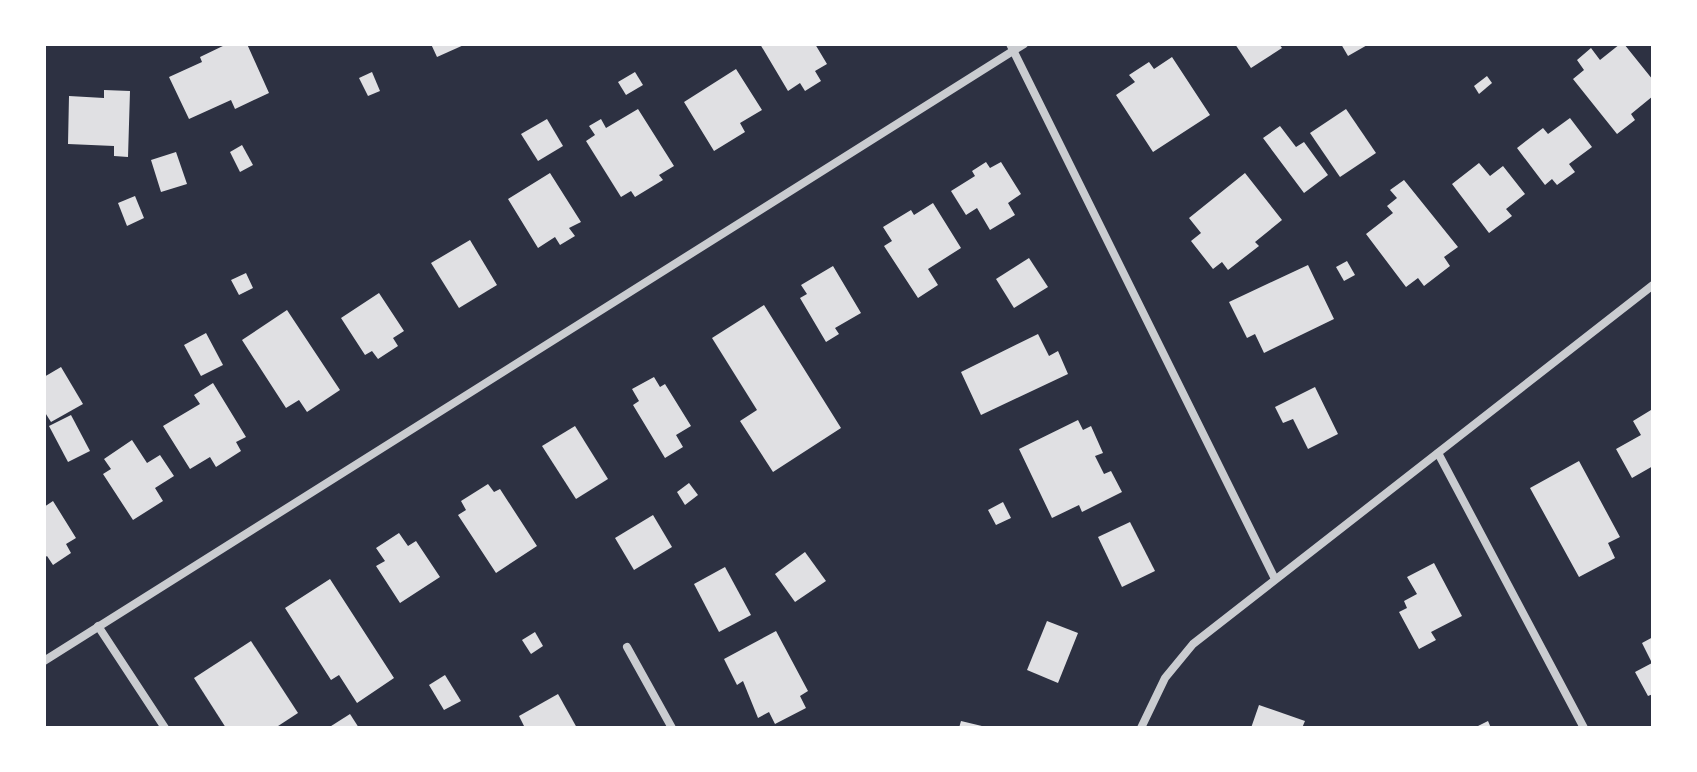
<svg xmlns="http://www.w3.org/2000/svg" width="1697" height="772" viewBox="0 0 1697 772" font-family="Cabin,sans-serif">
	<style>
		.building { fill: #e0e0e3 }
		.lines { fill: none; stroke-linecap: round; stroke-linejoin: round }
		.minor { stroke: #caccd0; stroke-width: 8 }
	</style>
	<rect width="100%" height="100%" fill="#2d3142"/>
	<g class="building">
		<polygon points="227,44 247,44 269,93 235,109 231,100 189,119 169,77 202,62 200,57"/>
		<polygon points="431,44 466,44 437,57"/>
		<polygon points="760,44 815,44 827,64 815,71 821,81 805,91 800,83 788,91"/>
		<polygon points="1235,44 1279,44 1282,48 1251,68"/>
		<polygon points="1341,44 1369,44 1348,56"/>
		<polygon points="1620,44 1624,44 1653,80 1653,96 1631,114 1635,120 1617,134 1573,79 1584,70 1577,60 1591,48 1600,60"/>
		<polygon points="1172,57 1210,115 1153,152 1116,95 1135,82 1129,75 1149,62 1154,69"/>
		<polygon points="736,69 762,110 740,123 745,132 714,151 684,102"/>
		<polygon points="372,72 380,91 368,96 359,78"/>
		<polygon points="635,72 643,85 626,95 618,82"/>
		<polygon points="1487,76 1492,83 1479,94 1474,86"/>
		<polygon points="104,90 130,91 128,157 114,156 114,146 68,144 69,96 104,98"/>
		<polygon points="638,109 674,166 659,175 663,180 635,197 631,191 621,197 586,141 595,135 589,126 601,119 606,128"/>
		<polygon points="1346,109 1376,153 1340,177 1310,133"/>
		<polygon points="1570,118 1592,147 1569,164 1575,172 1557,185 1552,179 1545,185 1517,148 1543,128 1548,134"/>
		<polygon points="547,119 563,146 538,161 521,134"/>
		<polygon points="1280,126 1296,147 1304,142 1328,175 1304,193 1263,138"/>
		<polygon points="242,145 253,165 240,172 230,152"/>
		<polygon points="176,152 187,184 161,192 151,160"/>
		<polygon points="986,162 990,168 1001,162 1021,194 1008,203 1015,215 990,230 977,208 966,215 951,191 975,176 972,171"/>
		<polygon points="1479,163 1490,176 1503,166 1525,194 1506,209 1512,216 1489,233 1452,184"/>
		<polygon points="550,173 581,222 569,228 575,236 560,245 555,237 538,248 508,199"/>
		<polygon points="1245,173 1282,220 1255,242 1259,246 1228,270 1222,262 1213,269 1191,241 1201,233 1189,218"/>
		<polygon points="1404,180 1458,247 1444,257 1450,266 1424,286 1418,278 1406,287 1366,234 1393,213 1387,206 1397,198 1390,190"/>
		<polygon points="135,196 144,218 127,226 118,203"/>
		<polygon points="933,203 961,248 928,269 938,285 918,298 884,246 892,241 883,227 911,210 914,215"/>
		<polygon points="470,240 497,285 459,308 431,263"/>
		<polygon points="1029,258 1048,287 1014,308 996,279"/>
		<polygon points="1347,261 1355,275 1344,281 1336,267"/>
		<polygon points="1308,265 1334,319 1264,353 1255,334 1247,338 1229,302"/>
		<polygon points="833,266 861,313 835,328 839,334 826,342 800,298 807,294 801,285"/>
		<polygon points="246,273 253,288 239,295 231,280"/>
		<polygon points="379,293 404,331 393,338 398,346 378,359 372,351 365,355 341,318"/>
		<polygon points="764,305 841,428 773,472 740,421 757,410 712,338"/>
		<polygon points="287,310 340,390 307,412 299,400 286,408 242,340"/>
		<polygon points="206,333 223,365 201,376 184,345"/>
		<polygon points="1038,334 1049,356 1058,351 1068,374 981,415 961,372"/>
		<polygon points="61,367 83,404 51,422 44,411 44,377"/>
		<polygon points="654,377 660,387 665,384 691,426 676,435 683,447 665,458 633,405 639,401 632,389"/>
		<polygon points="213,383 246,437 236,442 241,451 216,467 210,457 190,469 163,426 200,404 194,395"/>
		<polygon points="1315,387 1338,434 1308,449 1293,419 1283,423 1275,407"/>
		<polygon points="1651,410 1653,466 1632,478 1616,449 1641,435 1633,421"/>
		<polygon points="71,415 90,451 68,462 49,426"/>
		<polygon points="1078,420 1083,430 1091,426 1103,453 1095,456 1104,474 1111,471 1122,492 1082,512 1079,505 1052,518 1019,449"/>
		<polygon points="575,426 608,479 576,499 542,446"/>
		<polygon points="132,440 147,463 160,455 174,476 155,488 163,501 133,520 103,474 111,469 104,459"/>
		<polygon points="1579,461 1620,537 1608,543 1615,558 1579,577 1530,488"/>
		<polygon points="689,483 698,495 685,505 677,492"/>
		<polygon points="488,484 494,492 500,489 537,546 496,573 458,515 466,510 461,501"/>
		<polygon points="53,501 76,538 66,544 71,553 53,565 47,556 44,558 44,507"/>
		<polygon points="1003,502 1011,518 996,525 988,510"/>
		<polygon points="653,515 672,547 634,570 615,538"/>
		<polygon points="1130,522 1155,571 1122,587 1098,537"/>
		<polygon points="399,533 408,546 416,541 440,577 400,603 376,566 385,561 376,548"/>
		<polygon points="805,552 826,581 795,602 775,574"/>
		<polygon points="1434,563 1462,616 1431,632 1436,640 1419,649 1399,612 1407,608 1404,601 1417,594 1407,577"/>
		<polygon points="725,567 751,615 719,632 694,584"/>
		<polygon points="330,579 394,678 357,703 339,675 331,680 285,608"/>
		<polygon points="1047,621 1078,633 1058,683 1027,670"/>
		<polygon points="776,631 808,691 800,696 806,708 775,724 769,712 758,718 743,681 737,685 724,659"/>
		<polygon points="535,632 543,646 531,654 522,640"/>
		<polygon points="1653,637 1653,694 1648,696 1635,672 1652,663 1642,643"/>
		<polygon points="251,641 298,713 275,728 226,728 194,678"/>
		<polygon points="445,675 461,701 444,710 429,685"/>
		<polygon points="558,694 577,728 525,728 519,716"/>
		<polygon points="1259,705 1305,721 1302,728 1251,728"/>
		<polygon points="350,714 359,728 328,728"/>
		<polygon points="961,721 986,727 986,728 959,728"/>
		<polygon points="1488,721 1491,728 1474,728"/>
	</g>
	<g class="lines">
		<g class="minor">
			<polyline points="1010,44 1275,579"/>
			<polyline points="1438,453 1584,728"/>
			<polyline points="98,626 165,728"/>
			<polyline points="627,647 672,728"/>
			<polyline points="44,661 1024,44"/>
			<polyline points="1141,728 1165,678 1193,644 1653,285"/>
		</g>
	</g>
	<rect width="1697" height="772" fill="none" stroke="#ffffff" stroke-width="92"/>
</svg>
